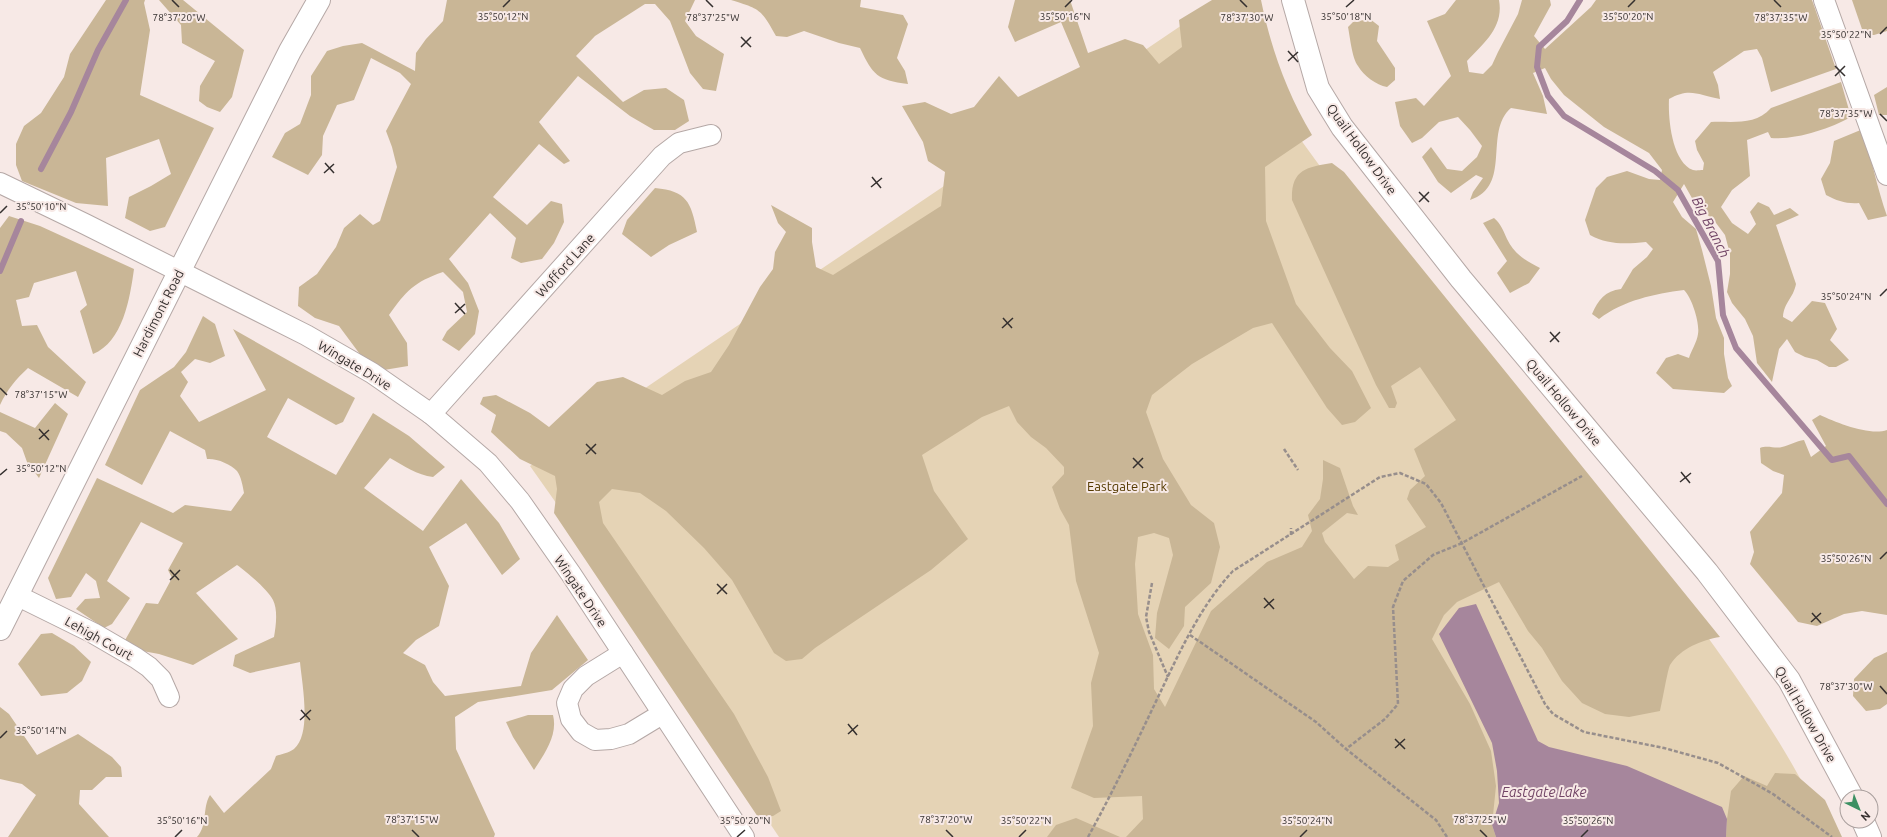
<svg xmlns="http://www.w3.org/2000/svg" width="1887" height="837" viewBox="0 0 1887 837" font-family="Ubuntu,sans-serif">
	<style>
		.green { fill: #e5d3b5 }
		.forest { fill: #c9b696 }
		.water { fill: #a6869c }
		.lines { fill: none; stroke-linecap: round; stroke-linejoin: round }
		.stream { stroke: #a6869c; stroke-width: 6 }
		.minor-casing { stroke: #b5a8a6; stroke-width: 22 }
		.tertiary-casing { stroke: #b5a8a6; stroke-width: 24 }
		.path { stroke: #978e8c; stroke-width: 2.5; stroke-dasharray: 4 2; stroke-linecap: butt }
		.minor { stroke: #fff; stroke-width: 20 }
		.tertiary { stroke: #fff; stroke-width: 22 }
		.ticks { fill: none; stroke: #35302f; stroke-width: 1.5 }
		.labels { text-anchor: middle; dominant-baseline: central; stroke-width: 4; stroke-linejoin: round; paint-order: stroke }
		.street-label { font-size: 13px; fill: #35302f; stroke: #f7e9e6 }
		.park-label { font-size: 13px; fill: #553a00; stroke: #f7e9e6 }
		.water-label { font-size: 14px; font-style: italic; fill: #724566; stroke: #f7e9e6 }
		.ticks-label { font-size: 10px; text-anchor: middle; fill: #35302f; stroke: #f7e9e6; stroke-width: 4; stroke-linejoin: round; paint-order: stroke }
	</style>
	<rect width="100%" height="100%" fill="#f7e9e6"/>
	<path class="green" d="M1219,0L1298,136L1338,191L1704,632C1751,697 1797,763 1829,837H779L554,500L530,466Z"/>
	<g class="forest">
		<polygon points="106,0 145,0 144,3 150,30 140,95 214,128 165,227 150,231 125,218 129,197 151,186 171,174 159,139 106,158 108,206 76,203 22,181 16,165 16,144 24,126 41,113 64,77 70,54"/>
		<polygon points="159,0 183,0 244,50 232,97 220,112 207,107 199,101 200,86 215,61 182,43 181,25"/>
		<path d="M447,0H695L685,21L696,36L724,54L716,91L703,89L690,73L670,21L655,4H645L595,36L576,56L623,102L644,90L666,88L684,100L689,121L675,130H654L630,116L578,76L539,122L570,161L564,164L539,144L493,197L527,225L551,201L562,204L564,222L554,243L542,259L521,263L511,258L516,238L490,213L449,259L468,283L479,311L475,334L459,351L442,340L447,331L467,312L463,292L443,272C414,282 406,291 389,315L407,343L408,366L384,370L362,357L339,326L315,318L298,306L299,287L317,274L336,247L344,228L360,214L373,225L380,221L397,167L392,147L386,131L411,84L400,73L371,58L354,100L337,105L323,136L322,155L308,175L272,157L285,133L300,124L311,95V76L327,51L343,46L362,43L415,71L416,53L426,39L443,21Z"/>
		<path d="M731,0H861L860,7L903,15L908,24L897,58L905,71L908,84C877,80 873,75 860,48L839,43L804,31L787,37L776,36C761,9 760,9 731,0Z"/>
		<path d="M1015,0H1070L1088,53L1125,39L1143,45L1159,64L1182,47L1179,20L1212,0H1261C1271,49 1287,93 1312,135L1265,167L1266,221L1296,304L1330,348L1352,371L1371,408L1355,422L1342,425L1327,408L1272,323L1253,328L1192,364L1152,395L1146,412L1163,459L1191,505L1214,523L1220,547L1211,583L1185,607L1184,626L1169,649L1155,638L1157,613L1173,555L1169,538L1154,533L1138,537L1135,564L1138,614L1153,655L1154,689L1165,707L1211,611L1267,562L1302,547L1312,531L1308,515L1320,499L1323,479V460L1340,468L1353,506L1358,515L1347,513L1322,533L1325,542L1354,579L1368,566L1388,567L1399,560L1395,545L1426,527L1407,499L1410,490L1425,476L1414,449L1456,420L1420,367L1391,386L1397,403L1395,408H1389L1376,385L1292,200C1291,170 1306,167 1332,163L1344,172L1720,637C1702,640 1681,648 1670,665C1668,668 1662,703 1660,711L1629,717L1605,714L1582,703L1562,681L1542,648L1528,631L1499,582L1457,602L1444,615L1432,639L1470,704L1491,751L1496,786L1492,825L1496,837H1126L1143,819L1142,796L1094,798L1071,788L1093,726L1091,683L1099,653L1076,581L1069,525L1060,509L1052,487L1064,474V467L1046,448L1031,437L1017,422L1009,406L982,417L922,455L934,491L968,539L931,570L815,648L802,659L786,661L774,653L732,580L704,548L666,511L640,493L612,489L599,502L603,523L734,714L768,777L781,811L773,816L758,817L554,513L557,489L555,476L520,459L491,432L496,415L480,404L483,397L496,395L530,413L549,427L597,382L623,377L662,395L685,381L711,372L729,345L760,287L773,269L775,252L786,232L778,223L771,205L812,228V242L816,267L833,275L941,206L945,172L928,161L923,142L902,106L925,102L951,114L974,107L999,76L1018,97L1080,67L1061,22L1015,42L1008,27Z"/>
		<path d="M1456,0H1499C1504,27 1484,43 1467,61L1469,72L1483,74L1492,65L1498,52L1518,14L1522,0H1550L1551,5L1534,36L1545,49L1591,7L1596,0H1812L1836,69L1771,92L1762,58L1757,49L1744,51L1713,72L1718,85L1720,99C1698,95 1690,87 1669,99C1668,119 1672,162 1693,170C1696,171 1700,170 1703,170L1704,163L1697,150L1695,141L1711,122C1733,121 1755,126 1771,108L1841,82L1851,117C1829,129 1796,140 1771,138L1768,132L1747,140L1750,176L1732,190L1721,207L1732,223L1748,234L1756,224L1750,212L1758,202L1769,207L1774,215L1790,208L1799,215L1776,225L1796,284C1793,299 1784,302 1783,317L1792,322L1812,301L1825,303L1837,329L1830,340L1849,360L1836,367H1829L1817,360L1805,357L1795,352L1787,339L1779,349L1772,382L1757,363L1753,336L1745,319L1732,303L1727,292L1730,274V254L1725,235L1713,219L1697,207L1684,184L1673,202L1682,217L1696,229L1702,250L1711,286L1716,318L1724,338V354L1728,378L1732,386L1724,393L1673,389L1656,373L1666,358L1678,354L1689,358C1691,351 1697,342 1698,334C1700,323 1692,298 1684,290C1654,294 1624,300 1599,319L1592,314C1598,300 1605,291 1621,289L1633,269L1647,257L1653,249L1646,242C1626,244 1608,245 1590,235L1585,220L1596,188L1607,177L1627,171L1649,179L1660,180L1662,170L1649,153L1604,127L1564,95L1551,79L1545,68L1533,73L1543,96L1547,114L1511,108C1483,132 1513,186 1470,200L1473,192L1483,178L1476,175L1451,193L1438,182L1422,157L1431,147L1447,169L1462,171L1477,157L1482,146L1470,130L1458,117L1439,122L1422,138L1412,143L1400,126L1395,102L1416,98L1424,106L1451,76L1427,21L1445,14Z"/>
		<polygon points="1852,0 1887,0 1887,31 1874,35 1864,35"/>
		<path d="M1370,19L1379,26L1377,41L1395,68V80L1387,87C1376,85 1364,76 1358,66C1352,58 1350,37 1348,27L1353,22Z"/>
		<polygon points="1887,87 1887,115 1879,115 1874,95"/>
		<path d="M1863,129C1871,158 1877,187 1887,216L1868,220L1859,203C1847,204 1837,201 1826,195L1821,179L1830,163L1834,141Z"/>
		<path d="M655,188C687,191 691,202 697,232L669,245L651,257L622,234L627,220Z"/>
		<path d="M9,216L40,226L134,269C130,298 123,342 93,354L80,311L87,305L76,271L34,283L29,297L16,300L22,326L37,325L48,347L86,382L78,397L28,368C16,379 7,390 0,405V228Z"/>
		<path d="M1494,218C1501,224 1503,230 1507,239C1514,254 1526,261 1540,268L1529,283L1510,293L1497,273L1507,261L1483,223Z"/>
		<path d="M203,316L215,324L225,356L210,363L195,359L181,372L188,382L180,396L199,422L266,390L233,329L355,398L343,422L336,425L288,398L267,437L336,475L373,413L409,436L445,467L433,477C417,475 404,466 390,458L364,488L423,531L461,479L499,523L520,559L502,575L466,523L429,547L449,586L439,626L416,640L403,653L425,665L433,682L445,696L521,686L531,653L557,615L588,660L552,690L478,702L455,717L456,749L495,834L494,837H197C208,825 202,808 210,795L224,813L271,769L276,756C281,754 289,753 294,749C312,734 302,684 300,662L250,673L233,666L235,655L274,637C276,626 278,610 273,600C268,590 247,572 237,565L196,593L238,639L193,665L159,654L137,650L124,642L146,603L158,604L172,578L168,570L183,543L141,522L107,581L130,598L112,624L104,628L76,609L85,599L100,598L96,581L86,573L71,597L56,599L48,578L97,478L173,513L185,505L231,511L244,493C243,487 241,476 237,471C231,464 216,458 207,459L205,450L170,431L142,485L105,465L140,390L174,367L186,352Z"/>
		<polygon points="55,403 68,414 39,478 27,462 22,448 6,433 0,431 0,412 35,428"/>
		<path d="M1820,415C1837,423 1870,436 1887,430V615L1862,611L1844,614L1817,626L1798,622L1750,564L1754,552L1750,532L1782,493L1784,475L1773,471L1761,463L1760,448C1768,445 1775,449 1782,447C1790,445 1796,441 1804,440L1811,457L1826,446L1812,420Z"/>
		<polygon points="52,633 74,646 91,662 82,681 67,693 41,696 18,664 41,634"/>
		<polygon points="1887,652 1887,704 1880,709 1866,711 1853,696 1854,679 1874,658"/>
		<polygon points="0,707 9,714 37,755 78,734 112,757 121,767 122,777 106,777 92,790 80,790 79,804 109,837 8,837 36,795 22,784 0,779"/>
		<path d="M528,715H553C558,735 545,753 534,770L513,737L506,722Z"/>
		<polygon points="1775,773 1795,774 1825,800 1842,837 1726,837 1727,819 1731,791 1744,776 1767,786"/>
		<polygon points="1076,818 1120,837 1047,837 1056,825"/>
	</g>
	<polygon class="water" points="1476,604 1538,741 1549,747 1627,766 1722,807 1727,819 1726,837 1496,837 1492,825 1499,803 1497,771 1492,743 1439,634 1459,608"/>
	<g class="lines">
		<g class="stream">
			<polyline points="1580,0 1567,21 1539,47 1537,67 1548,96 1564,116 1655,171 1678,190 1718,261 1723,315 1736,348 1832,460 1849,456 1887,504"/>
			<polyline points="41,169 71,112 98,50 126,0"/>
			<polyline points="0,271 21,221"/>
		</g>
		<g class="minor-casing">
			<g id="minor">
				<polyline points="1824,0 1887,175"/>
				<polyline points="0,183 85,224 306,335 372,373 431,414 488,463 520,501 571,574 744,837"/>
				<polyline points="431,414 662,156 679,143 711,135"/>
				<polyline points="16,595 93,633 136,658 149,667 161,679 169,697"/>
				<polyline points="623,653 586,676 573,689 567,703 571,719 581,732 595,740 611,739 629,734 662,714"/>
			</g>
		</g>
		<g class="tertiary-casing">
			<g id="tertiary">
				<polyline points="1293,0 1318,88 1342,127 1461,279 1707,572 1789,680 1852,797"/>
				<polyline points="0,629 290,51 319,0"/>
				<polyline points="1863,821 1870,837"/>
			</g>
		</g>
		<g class="path">
			<polyline points="1284,449 1298,470"/>
			<polyline points="1291,535 1291,528"/>
			<polyline points="1152,583 1146,617 1149,632 1168,677"/>
			<polyline points="1190,635 1316,722 1346,749"/>
			<path d="M1088,837C1114,790 1137,741 1160,693C1180,651 1201,605 1233,571L1380,477L1400,473L1426,484L1441,503L1545,704L1553,714L1584,732L1664,748L1718,763L1773,794L1832,837"/>
			<polyline points="1447,837 1436,820 1346,749 1385,719 1398,704 1393,607 1403,581 1433,555 1462,543 1582,476"/>
		</g>
		<use href="#minor" class="minor"/>
		<use href="#tertiary" class="tertiary"/>
	</g>
	<path class="ticks" d="M172,0L179,7M706,0L713,7M1240,0L1247,7M1774,0L1781,7M503,7L510,0M1065,7L1072,0M1346,7L1354,0M1628,7L1635,0M1880,34L1887,27M741,37L751,47M741,47L751,37M1288,51L1298,62M1288,61L1298,52M1835,66L1845,76M1835,76L1845,66M1880,114L1887,121M325,163L334,173M324,173L334,164M872,177L881,188M871,187L882,178M1419,192L1429,202M1419,202L1429,192M0,213L7,206M1880,296L1887,289M455,303L465,314M455,313L465,304M1003,318L1012,328M1002,328L1013,318M1550,332L1559,342M1550,342L1560,332M0,388L7,395M39,429L49,440M39,439L49,430M586,444L596,454M586,454L596,444M1133,458L1143,468M1133,468L1143,458M1681,472L1690,483M0,475L7,469M1680,482L1691,473M1880,559L1887,552M170,570L179,580M170,580L180,570M717,584L727,594M717,594L727,584M1264,598L1274,609M1264,608L1274,599M1812,613L1821,623M1811,622L1821,613M1880,686L1887,694M301,710L310,720M300,720L311,710M848,724L857,735M848,734L858,725M0,738L7,731M1395,739L1405,749M1395,748L1405,739M412,830L419,837M946,830L953,837M1480,830L1487,837M175,837L182,830M737,837L745,830M1019,837L1026,830M1300,837L1307,830M1581,837L1588,830"/>
	<g class="labels">
		<g class="street-label">
			<text transform="translate(1362 149) rotate(54)">Quail Hollow Drive</text>
			<text transform="translate(565 265) rotate(-48)">Wofford Lane</text>
			<text transform="translate(158 313) rotate(-63)">Hardimont Road</text>
			<text transform="translate(355 365) rotate(31)">Wingate Drive</text>
			<text transform="translate(1564 402) rotate(50)">Quail Hollow Drive</text>
			<text transform="translate(581 591) rotate(56)">Wingate Drive</text>
			<text transform="translate(99 638) rotate(29)">Lehigh Court</text>
			<text transform="translate(1806 714) rotate(60)">Quail Hollow Drive</text>
		</g>
		<g class="park-label">
			<text x="1127" y="486">Eastgate Park</text>
		</g>
		<g class="water-label">
			<text transform="translate(1711 227) rotate(63)">Big Branch</text>
			<text x="1544" y="792">Eastgate Lake</text>
		</g>
	</g>
	<g class="ticks-label">
		<text x="503" y="20">35°50'12"N</text>
		<text x="1065" y="20">35°50'16"N</text>
		<text x="1346" y="20">35°50'18"N</text>
		<text x="1628" y="20">35°50'20"N</text>
		<text x="179" y="21">78°37'20"W</text>
		<text x="713" y="21">78°37'25"W</text>
		<text x="1247" y="21">78°37'30"W</text>
		<text x="1781" y="21">78°37'35"W</text>
		<text x="1846" y="38">35°50'22"N</text>
		<text x="1846" y="117">78°37'35"W</text>
		<text x="41" y="210">35°50'10"N</text>
		<text x="1846" y="300">35°50'24"N</text>
		<text x="41" y="398">78°37'15"W</text>
		<text x="41" y="472">35°50'12"N</text>
		<text x="1846" y="562">35°50'26"N</text>
		<text x="1846" y="690">78°37'30"W</text>
		<text x="41" y="734">35°50'14"N</text>
		<text x="412" y="823">78°37'15"W</text>
		<text x="946" y="823">78°37'20"W</text>
		<text x="1480" y="823">78°37'25"W</text>
		<text x="182" y="824">35°50'16"N</text>
		<text x="745" y="824">35°50'20"N</text>
		<text x="1026" y="824">35°50'22"N</text>
		<text x="1307" y="824">35°50'24"N</text>
		<text x="1588" y="824">35°50'26"N</text>
	</g>
	<g transform="translate(1859 809) rotate(137)"><circle r="19" fill="#f7e9e6" stroke="#a99f9d"/>
	<path d="M0-3L7 15L0 10L-7 15Z" fill="#3c9063"/>
	<text y="-6" font-size="11" font-weight="bold" text-anchor="middle" fill="#35302f">N</text>
	</g>
</svg>
